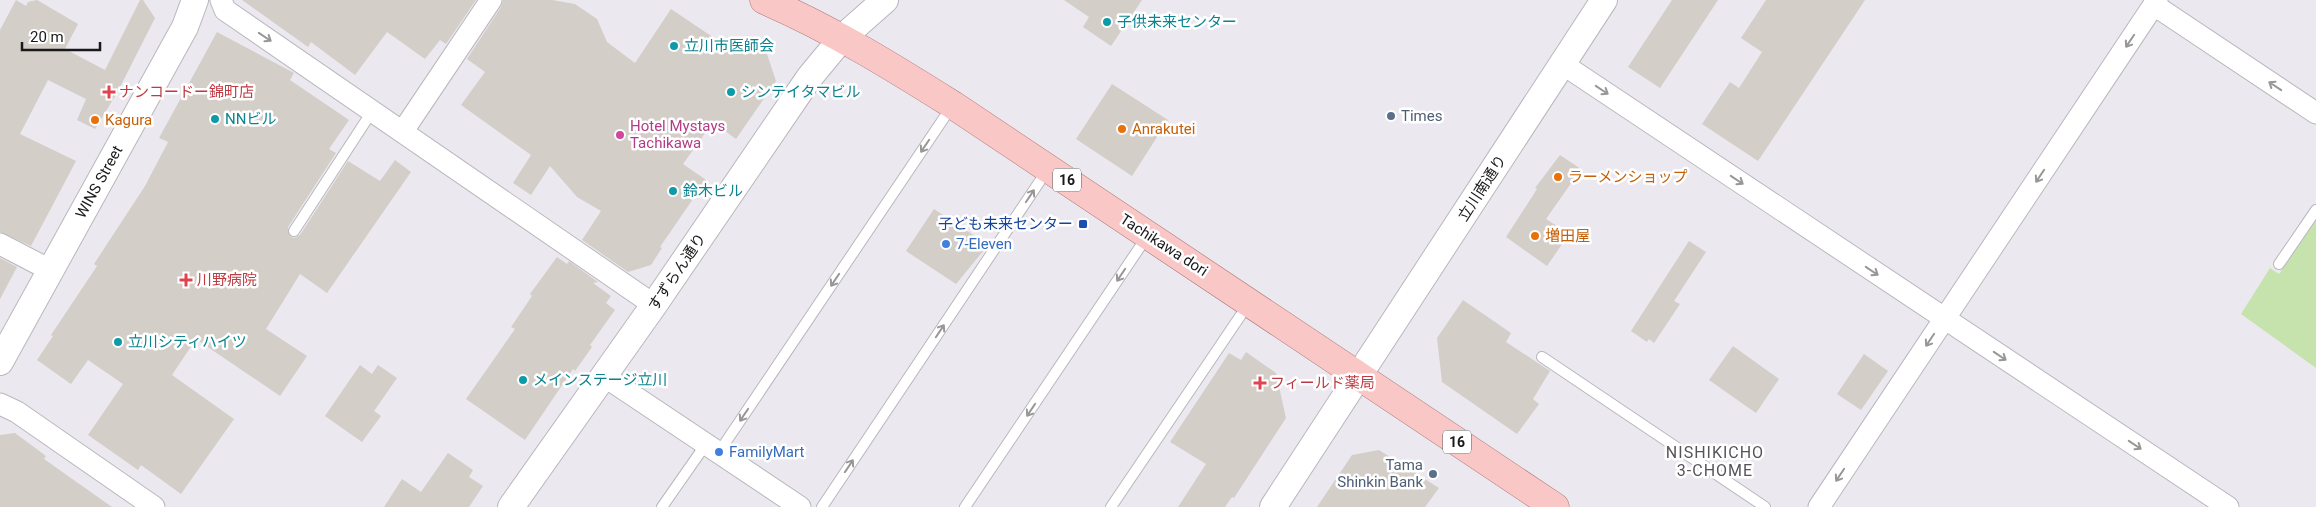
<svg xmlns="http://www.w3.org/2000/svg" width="2316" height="507" viewBox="0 0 2316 507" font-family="Roboto,'Noto Sans JP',sans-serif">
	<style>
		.green { fill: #c6e3ae }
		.building { fill: #d4cec9 }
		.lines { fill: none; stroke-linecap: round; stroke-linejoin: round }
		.service-casing { stroke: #b9b7bd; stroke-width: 12 }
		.minor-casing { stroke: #b9b7bd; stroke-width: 23 }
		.tertiary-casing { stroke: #b9b7bd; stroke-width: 28 }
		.primary-casing { stroke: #a87171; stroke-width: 29 }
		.service { stroke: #fff; stroke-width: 10 }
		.minor { stroke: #fff; stroke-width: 21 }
		.tertiary { stroke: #fff; stroke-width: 26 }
		.primary { stroke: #f9c7c6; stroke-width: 28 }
		.oneway { stroke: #989798 }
		.culture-dot { fill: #0f9aa8; stroke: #fff; stroke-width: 2 }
		.health-dot { fill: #e0444e; stroke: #fff; stroke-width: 2 }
		.service-dot { fill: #5c6f8a; stroke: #fff; stroke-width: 2 }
		.food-dot { fill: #e8710a; stroke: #fff; stroke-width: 2 }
		.hotel-dot { fill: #d1479c; stroke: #fff; stroke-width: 2 }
		.transit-dot { fill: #1a4fb4; stroke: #fff; stroke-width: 2 }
		.shop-dot { fill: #3f7fe0; stroke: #fff; stroke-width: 2 }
		.labels { text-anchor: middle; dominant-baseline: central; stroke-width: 5; stroke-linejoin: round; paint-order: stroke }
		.shield { fill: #fff; stroke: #5e5d5f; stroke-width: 1 }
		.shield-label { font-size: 14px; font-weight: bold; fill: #19181a }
		.culture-label { font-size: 15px; fill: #0d838f; stroke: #fff; text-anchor: start }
		.health-label { font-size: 15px; fill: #be3a42; stroke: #fff; text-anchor: start }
		.service-label { font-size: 15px; fill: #4e5e75; stroke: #fff; text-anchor: start }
		.food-label { font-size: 15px; fill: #c56008; stroke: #fff; text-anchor: start }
		.hotel-label { font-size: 15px; fill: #b23c85; stroke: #fff; text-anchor: start }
		.street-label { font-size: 15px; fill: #19181a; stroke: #fff }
		.transit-label { font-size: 15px; fill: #164399; stroke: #fff; text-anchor: end }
		.shop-label { font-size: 15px; fill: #366cbe; stroke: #fff; text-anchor: start }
		.neighbourhood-label { font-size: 16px; letter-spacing: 1px; fill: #565459; stroke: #fff }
	</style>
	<rect width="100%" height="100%" fill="#ebe8ef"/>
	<polygon class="green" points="2316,220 2316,368 2241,314 2270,268 2279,274"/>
	<g class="building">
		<polygon points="16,0 26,6 28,2 37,0 78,24 65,49 105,70 140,0 143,0 155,18 117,93 95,129 77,120 86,99 48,80 20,134 76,161 31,246 0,232 0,30"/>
		<polygon points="242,0 476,0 446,44 440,40 425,59 387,32 355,75 311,42 308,47"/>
		<polygon points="503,0 552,0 575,4 597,19 607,42 635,63 671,9 735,52 747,35 765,48 776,81 736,139 713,122 683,164 706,180 660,247 662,248 651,265 628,272 582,240 601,211 577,197 550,166 531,195 513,183 531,155 461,105 485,72 467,59 501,7"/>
		<polygon points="1064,0 1142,0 1111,46 1083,27 1089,17"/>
		<polygon points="1672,0 1718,0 1660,88 1628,67"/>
		<polygon points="1766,0 1865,0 1758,161 1702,124 1730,82 1739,88 1762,52 1741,38"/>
		<polygon points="217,32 294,73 290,80 349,120 329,149 336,153 288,227 290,236 294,238 300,235 348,161 380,181 395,160 411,172 327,293 300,274 266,329 307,356 280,396 196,339 172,375 234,419 181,494 141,465 138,470 88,435 123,384 88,360 71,384 37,360 53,336 51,335 97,266 94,264 145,186 168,142 159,138"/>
		<polygon points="1112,84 1168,120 1132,176 1076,139"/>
		<polygon points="1560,155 1581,169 1546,219 1569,234 1547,266 1506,237 1537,189 1535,188"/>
		<polygon points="934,209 978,238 984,250 956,284 906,251"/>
		<polygon points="1689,241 1706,252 1674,301 1680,304 1654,343 1649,339 1647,342 1631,331"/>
		<polygon points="557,257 567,264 569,261 598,282 593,283 611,296 606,303 615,310 590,345 592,347 575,371 573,369 525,440 466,399 515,329 511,327 532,296 530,294"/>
		<polygon points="0,258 17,267 0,299"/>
		<polygon points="1463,300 1511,333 1506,342 1550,371 1533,399 1539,404 1517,434 1442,382 1437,338"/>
		<polygon points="1733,346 1779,379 1756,413 1709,380"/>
		<polygon points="1246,352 1276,373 1286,418 1234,498 1232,497 1225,507 1178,507 1206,464 1170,442 1229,353 1241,360"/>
		<polygon points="1864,354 1888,371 1861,410 1837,394"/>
		<polygon points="360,365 372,374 378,365 397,378 374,411 381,416 362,442 325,416"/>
		<polygon points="15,433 46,456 44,459 112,507 0,507 0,435"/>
		<polygon points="1379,450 1439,488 1425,507 1317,507 1352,455"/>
		<polygon points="448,453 473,470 469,477 483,486 469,507 384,507 402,479 421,492"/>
	</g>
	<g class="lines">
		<g class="service-casing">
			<g id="service">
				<polyline points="294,231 373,110"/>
				<polyline points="2279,264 2316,210"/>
				<polyline points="1542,357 1765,507"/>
				<polyline points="719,452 952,106"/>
				<polyline points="662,507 706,444"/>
				<polyline points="822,507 1048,169"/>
				<polyline points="965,507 1148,235"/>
				<polyline points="1111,507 1249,303"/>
			</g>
		</g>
		<g class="minor-casing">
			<g id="minor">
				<polyline points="221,0 225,10 654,305"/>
				<polyline points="2154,5 2316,113"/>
				<polyline points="1561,63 2228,507"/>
				<polyline points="403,131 491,0"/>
				<polyline points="0,244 50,270"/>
				<polyline points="604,376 800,507"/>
				<polyline points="0,404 17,412 154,507"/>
				<polyline points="1819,507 2157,0"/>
			</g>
		</g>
		<g class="tertiary-casing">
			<g id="tertiary">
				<polyline points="0,362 185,27 195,0"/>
				<polyline points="511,507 654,305 809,78 842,38 885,0"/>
				<polyline points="1273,507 1604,0"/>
			</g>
		</g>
		<g class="primary-casing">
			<path id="primary" d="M764,0C831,29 891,66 953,105L1555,507"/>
		</g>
		<use href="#service" class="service"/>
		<use href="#minor" class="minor"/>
		<use href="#tertiary" class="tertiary"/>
		<use href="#primary" class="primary"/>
	</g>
	<defs><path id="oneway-shaft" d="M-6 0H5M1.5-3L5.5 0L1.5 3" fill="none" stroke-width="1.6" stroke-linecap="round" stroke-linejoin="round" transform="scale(1.25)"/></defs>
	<g class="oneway">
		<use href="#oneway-shaft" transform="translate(265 37) rotate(34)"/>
		<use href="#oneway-shaft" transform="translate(2130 41) rotate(124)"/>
		<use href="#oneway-shaft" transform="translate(2275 86) rotate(-146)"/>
		<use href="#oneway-shaft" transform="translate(1602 90) rotate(34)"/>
		<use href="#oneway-shaft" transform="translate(925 146) rotate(124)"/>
		<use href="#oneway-shaft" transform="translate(2040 176) rotate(124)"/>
		<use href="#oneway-shaft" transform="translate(1737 180) rotate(34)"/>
		<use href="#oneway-shaft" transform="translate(1030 196) rotate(-56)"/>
		<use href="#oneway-shaft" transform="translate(1872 271) rotate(34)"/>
		<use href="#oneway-shaft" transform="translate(1121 275) rotate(124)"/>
		<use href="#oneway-shaft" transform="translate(835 280) rotate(124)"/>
		<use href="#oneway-shaft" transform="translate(940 331) rotate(-56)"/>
		<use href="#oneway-shaft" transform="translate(1930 340) rotate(124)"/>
		<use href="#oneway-shaft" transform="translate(2000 356) rotate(34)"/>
		<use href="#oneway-shaft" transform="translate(1031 410) rotate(124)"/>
		<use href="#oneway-shaft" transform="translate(744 415) rotate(124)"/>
		<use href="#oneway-shaft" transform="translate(2135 445) rotate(34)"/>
		<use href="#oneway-shaft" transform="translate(849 466) rotate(-56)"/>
		<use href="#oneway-shaft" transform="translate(1840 475) rotate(124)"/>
	</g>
	<g class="culture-dot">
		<circle cx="1107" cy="22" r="5"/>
		<circle cx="674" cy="46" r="5"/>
		<circle cx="731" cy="92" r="5"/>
		<circle cx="215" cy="119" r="5"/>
		<circle cx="673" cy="191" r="5"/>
		<circle cx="118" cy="342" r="5"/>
		<circle cx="523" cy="380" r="5"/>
	</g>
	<g class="health-dot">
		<path d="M106.5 84.5h5v5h5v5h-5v5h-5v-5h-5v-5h5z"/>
		<path d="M183.5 272.5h5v5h5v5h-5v5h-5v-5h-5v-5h5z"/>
		<path d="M1257.5 375.5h5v5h5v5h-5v5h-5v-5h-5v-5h5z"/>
	</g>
	<g class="service-dot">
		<circle cx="1391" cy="116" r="5"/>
		<circle cx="1433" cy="474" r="5"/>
	</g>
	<g class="food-dot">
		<circle cx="95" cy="120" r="5"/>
		<circle cx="1122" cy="129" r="5"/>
		<circle cx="1558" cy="177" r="5"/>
		<circle cx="1535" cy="236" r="5"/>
	</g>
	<circle class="hotel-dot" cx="620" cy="135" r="5"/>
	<rect class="transit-dot" x="1078" y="219" width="10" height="10" rx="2.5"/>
	<g class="shop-dot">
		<circle cx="946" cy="244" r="5"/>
		<circle cx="719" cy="452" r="5"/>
	</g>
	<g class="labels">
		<g class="shield">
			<rect x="1053" y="168.5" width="28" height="23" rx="4"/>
			<rect x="1443" y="430.5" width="28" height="23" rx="4"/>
		</g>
		<g class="shield-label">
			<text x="1067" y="180">16</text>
			<text x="1457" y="442">16</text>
		</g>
		<g class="culture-label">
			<text x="1117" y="22">子供未来センター</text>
			<text x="684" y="46">立川市医師会</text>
			<text x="741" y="92">シンテイタマビル</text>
			<text x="225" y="119">NNビル</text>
			<text x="683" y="191">鈴木ビル</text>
			<text x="128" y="342">立川シティハイツ</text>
			<text x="533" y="380">メインステージ立川</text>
		</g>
		<g class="health-label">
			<text x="119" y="92">ナンコードー錦町店</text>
			<text x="197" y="280">川野病院</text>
			<text x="1270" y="383">フィールド薬局</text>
		</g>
		<g class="service-label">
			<text x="1401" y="116">Times</text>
			<text x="1423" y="465" text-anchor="end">Tama<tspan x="1423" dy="17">Shinkin Bank</tspan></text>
		</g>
		<g class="food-label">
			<text x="105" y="120">Kagura</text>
			<text x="1132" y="129">Anrakutei</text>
			<text x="1568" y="177">ラーメンショップ</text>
			<text x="1545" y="236">増田屋</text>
		</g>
		<g class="hotel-label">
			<text x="630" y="126">Hotel Mystays<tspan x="630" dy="17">Tachikawa</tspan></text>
		</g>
		<g class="street-label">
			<text transform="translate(99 182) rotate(-61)">WINS Street</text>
			<text transform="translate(1482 188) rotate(-57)">立川南通り</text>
			<text transform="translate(1164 245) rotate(33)">Tachikawa dori</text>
			<text transform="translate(677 272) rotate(-56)">すずらん通り</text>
		</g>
		<g class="transit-label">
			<text x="1073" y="224">子ども未来センター</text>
		</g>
		<g class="shop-label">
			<text x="956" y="244">7-Eleven</text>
			<text x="729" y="452">FamilyMart</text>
		</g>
		<g class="neighbourhood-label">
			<text x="1715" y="452">NISHIKICHO<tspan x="1715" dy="18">3-CHOME</tspan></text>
		</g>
	</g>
	<path d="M22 42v8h78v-8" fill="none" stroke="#19181a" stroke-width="2.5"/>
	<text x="30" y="42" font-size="15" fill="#19181a" stroke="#ffffff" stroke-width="4" paint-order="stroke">20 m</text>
</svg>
